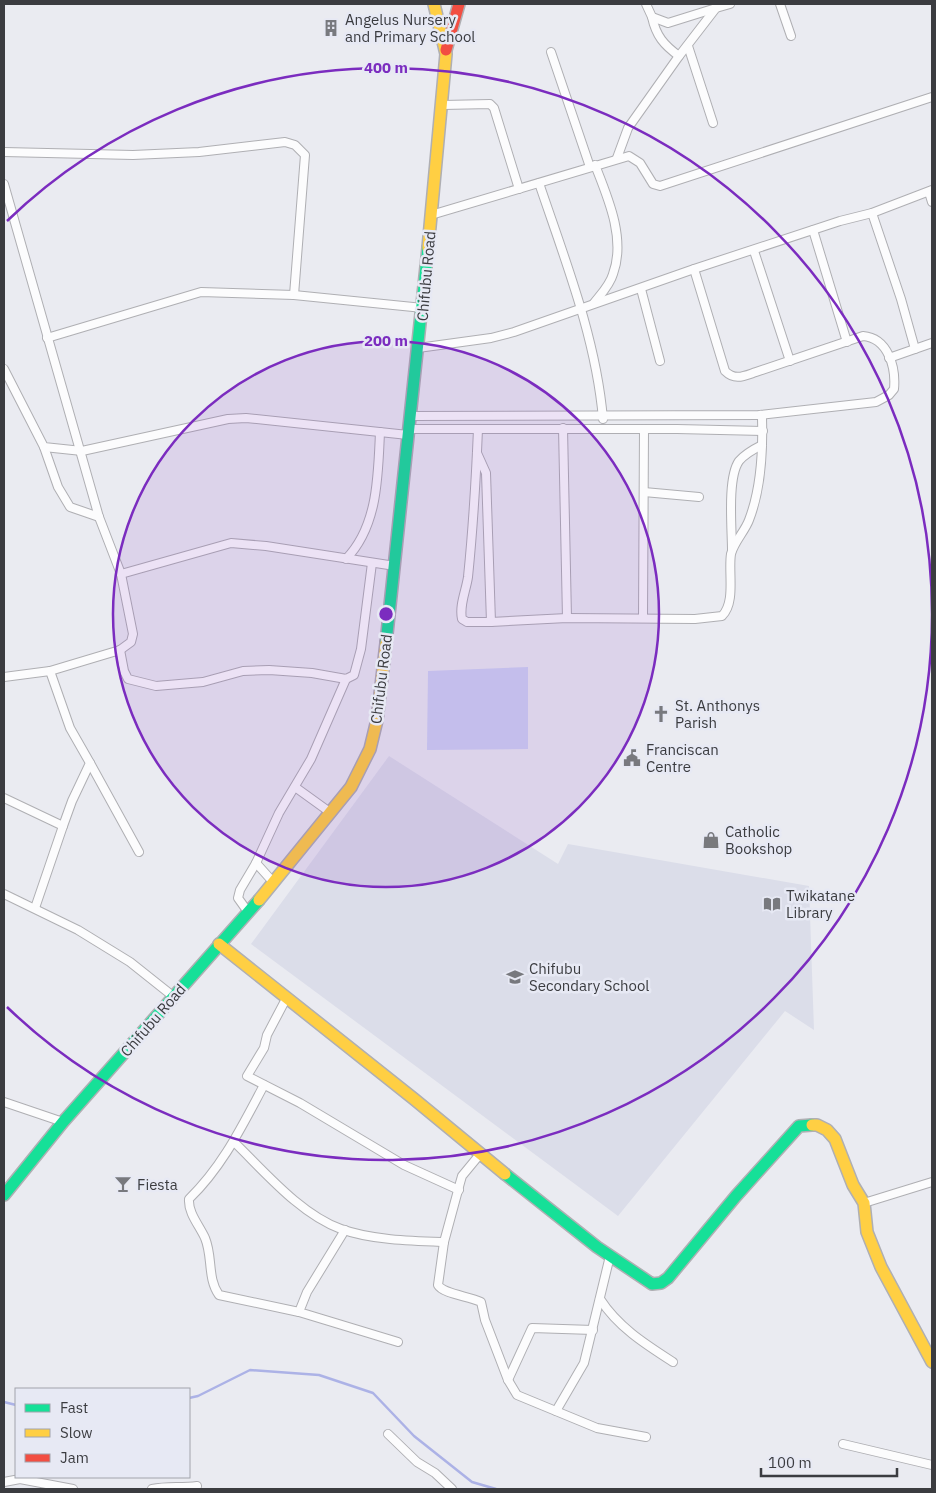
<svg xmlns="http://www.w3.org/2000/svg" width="936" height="1493" viewBox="0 0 936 1493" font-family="'IBM Plex Sans',sans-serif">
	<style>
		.built { fill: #dbdde9 }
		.green { fill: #ced3f3 }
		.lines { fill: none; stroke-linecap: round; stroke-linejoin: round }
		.stream { stroke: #acb2e6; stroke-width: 2.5 }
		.street-casing { stroke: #afafb3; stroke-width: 10 }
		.fast-casing { stroke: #afafb3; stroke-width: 14 }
		.slow-casing { stroke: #afafb3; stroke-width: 14 }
		.jam-casing { stroke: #afafb3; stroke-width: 14 }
		.street { stroke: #fcfcfd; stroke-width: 8 }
		.fast { stroke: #16e098; stroke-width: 11 }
		.slow { stroke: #ffcf43; stroke-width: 11 }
		.jam { stroke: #f24e42; stroke-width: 11 }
		.ring { fill: none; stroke: #7b2cbf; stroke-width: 2.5 }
		.labels { text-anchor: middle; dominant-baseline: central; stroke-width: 5; stroke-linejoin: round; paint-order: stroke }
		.poi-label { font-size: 15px; fill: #3b3c40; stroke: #e7e9f4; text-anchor: start }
		.street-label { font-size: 15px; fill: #3b3c40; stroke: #e7e9f4 }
		.centre { fill: #7b2cbf; stroke: #e7e9f4; stroke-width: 2.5 }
		.ring-label { font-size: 15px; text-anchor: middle; font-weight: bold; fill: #7b2cbf; stroke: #e7e9f4; stroke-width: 5; stroke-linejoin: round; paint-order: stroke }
	</style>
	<rect width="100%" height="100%" fill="#eaebf1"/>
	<polygon class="built" points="389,756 558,864 568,844 809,886 814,1030 785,1011 618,1216 251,944"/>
	<polygon class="green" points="528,667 528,749 427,750 428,671"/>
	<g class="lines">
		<g class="stream">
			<polyline points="189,1398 198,1396 250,1370 319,1375 373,1393 414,1436 472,1482 496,1489"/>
			<polyline points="4,1402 16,1405"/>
		</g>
		<g class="street-casing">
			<g id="street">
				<polyline points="646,4 652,17 668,23 716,8"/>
				<polyline points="780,4 791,36"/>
				<path d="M652,17C656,36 664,45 679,56"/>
				<polyline points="688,46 713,123"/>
				<polyline points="551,52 590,167"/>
				<polyline points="443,105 490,104 494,108 519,189"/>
				<polyline points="4,152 133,155 199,152 285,142 295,145 305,155 294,295"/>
				<polyline points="617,158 628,128 679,56 716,8 730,4"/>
				<path d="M539,183C565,260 596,338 603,419"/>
				<polyline points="4,184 99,517 121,574 231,543 266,546 395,566"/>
				<polyline points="929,192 932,202"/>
				<polyline points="872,213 901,299 915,349"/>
				<polyline points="431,215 629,156 640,163 653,184 660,186 932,97"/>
				<polyline points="813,230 847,342"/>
				<polyline points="754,251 790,361"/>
				<polyline points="641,289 660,361"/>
				<path d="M594,303C601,294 610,285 613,274C626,239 608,198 595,165"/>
				<polyline points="47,338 201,292 294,295 423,308"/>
				<polyline points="418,348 491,338 514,332 694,269 840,221 872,213 932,190"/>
				<polyline points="889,358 932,343"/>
				<polyline points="4,369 44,447 82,451 228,419 246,418 408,435"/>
				<path d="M410,416L760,415L876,402L889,395L894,389C896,367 888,338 863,336L756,372C744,376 735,381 725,371L694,269"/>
				<polyline points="563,428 567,618"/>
				<polyline points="408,429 677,429 763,431"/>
				<path d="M478,429C476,478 473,528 468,577C466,591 459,605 462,619L467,622H491L567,618L695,619L722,616C736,602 728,572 731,554C734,542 745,531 749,520C761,489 763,451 762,418L760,415"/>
				<polyline points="44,447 58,487 70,507 99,517"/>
				<polyline points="477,453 486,473 491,622"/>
				<polyline points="644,492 699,497"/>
				<path d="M732,550C732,529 727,478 739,461C745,454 754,449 762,445"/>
				<path d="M346,559C378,526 378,476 380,432"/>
				<polyline points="643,618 644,429"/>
				<polyline points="120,650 124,671 128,679 156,686 203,682 243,671 269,670 312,673 346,679 354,675 361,649 372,563"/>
				<polyline points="50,671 70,728 90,763 72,801 63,826"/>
				<polyline points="4,677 50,671 120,650 131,642 133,634 121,574"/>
				<polyline points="90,763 139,852"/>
				<polyline points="295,787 331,813"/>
				<polyline points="4,798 63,826 35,908"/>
				<polyline points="256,863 274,883"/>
				<polyline points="4,894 78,930 130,962 174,997"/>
				<polyline points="248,912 238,898 240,890 256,863 279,813 311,759 346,679"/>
				<polyline points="287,997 267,1035 264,1048 247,1076 300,1103 404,1165 459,1190"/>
				<path d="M264,1085C242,1126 223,1166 189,1199C188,1213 199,1225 205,1238C213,1257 207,1278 219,1295L299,1312"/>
				<polyline points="4,1102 63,1122"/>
				<path d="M234,1142C265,1172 300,1214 341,1229C371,1240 412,1241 444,1242"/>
				<path d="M481,1153L462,1176L460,1183L444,1242L438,1285C443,1294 469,1296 481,1302L485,1320L508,1380L517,1395L597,1428L646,1437"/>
				<polyline points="864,1203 932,1182"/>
				<polyline points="345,1230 307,1292 299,1312 398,1342"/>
				<path d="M600,1299C618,1327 645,1344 673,1362"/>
				<polyline points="508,1380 532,1328 593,1330"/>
				<polyline points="556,1411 584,1363 610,1256"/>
				<polyline points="388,1434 417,1462 435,1473 452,1489"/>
				<polyline points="843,1444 932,1465"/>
				<polyline points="4,1482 20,1479 73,1489"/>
				<path d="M152,1489C167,1486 181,1488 197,1486"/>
			</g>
		</g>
		<g class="fast-casing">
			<g id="fast">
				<polyline points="386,643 428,248"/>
				<polyline points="505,1174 597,1247 652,1284 661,1283 668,1278 736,1196 799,1126 812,1125"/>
				<polyline points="4,1195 63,1122 259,900"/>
			</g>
		</g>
		<g class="slow-casing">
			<g id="slow">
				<polyline points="428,248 446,54 434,4"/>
				<polyline points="259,900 351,787 370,749 377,720 386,643"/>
				<polyline points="219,944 414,1099 505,1174"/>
				<polyline points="812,1125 817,1125 827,1130 835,1139 853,1185 864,1203 867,1232 881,1267 932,1362"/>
			</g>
		</g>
		<g class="jam-casing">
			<polyline id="jam" points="446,50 459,4"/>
		</g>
		<use href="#street" class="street"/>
		<use href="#fast" class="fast"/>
		<use href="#slow" class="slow"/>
		<use href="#jam" class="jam"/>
	</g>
	<circle cx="386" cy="614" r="273" fill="#7b2cbf" fill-opacity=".12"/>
	<g class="ring">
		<circle cx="386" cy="614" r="273"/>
		<path d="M7 221A546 546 0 1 1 7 1007"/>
	</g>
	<defs>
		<g id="building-bare" transform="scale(1.35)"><path d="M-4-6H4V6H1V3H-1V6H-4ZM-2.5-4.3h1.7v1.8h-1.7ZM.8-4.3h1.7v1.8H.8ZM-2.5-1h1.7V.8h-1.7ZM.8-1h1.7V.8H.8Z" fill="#78797e" stroke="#e7e9f4" stroke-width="2.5" paint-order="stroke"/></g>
		<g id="church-bare" transform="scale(1.35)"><path d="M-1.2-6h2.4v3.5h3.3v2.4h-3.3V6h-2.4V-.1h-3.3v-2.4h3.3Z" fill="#78797e" stroke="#e7e9f4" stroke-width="2.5" paint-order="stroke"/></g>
		<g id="civic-bare" transform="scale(1.35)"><path d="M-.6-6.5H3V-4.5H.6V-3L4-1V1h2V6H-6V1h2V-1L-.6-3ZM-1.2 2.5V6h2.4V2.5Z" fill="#78797e" stroke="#e7e9f4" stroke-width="2.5" paint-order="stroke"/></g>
		<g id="shop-bare" transform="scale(1.35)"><path d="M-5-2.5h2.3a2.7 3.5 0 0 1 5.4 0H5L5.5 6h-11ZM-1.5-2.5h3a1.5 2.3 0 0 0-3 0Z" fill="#78797e" stroke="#e7e9f4" stroke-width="2.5" paint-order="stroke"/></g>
		<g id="library-bare" transform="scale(1.35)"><path d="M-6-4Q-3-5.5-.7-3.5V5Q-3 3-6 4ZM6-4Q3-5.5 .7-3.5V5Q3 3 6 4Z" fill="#78797e" stroke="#e7e9f4" stroke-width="2.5" paint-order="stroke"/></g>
		<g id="school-bare" transform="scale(1.35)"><path d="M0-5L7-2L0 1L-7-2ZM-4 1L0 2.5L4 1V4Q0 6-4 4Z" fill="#78797e" stroke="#e7e9f4" stroke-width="2.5" paint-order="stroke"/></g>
		<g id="bar-bare" transform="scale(1.35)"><path d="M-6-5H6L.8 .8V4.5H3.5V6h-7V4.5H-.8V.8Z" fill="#78797e" stroke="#e7e9f4" stroke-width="2.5" paint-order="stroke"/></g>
	</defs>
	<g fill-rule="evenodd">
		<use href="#building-bare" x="331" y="28"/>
		<use href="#church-bare" x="661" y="714"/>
		<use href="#civic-bare" x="632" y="758"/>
		<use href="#shop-bare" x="711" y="840"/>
		<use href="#library-bare" x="772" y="904"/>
		<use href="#school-bare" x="515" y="977"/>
		<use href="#bar-bare" x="123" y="1184"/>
	</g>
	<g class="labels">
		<g class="poi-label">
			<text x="345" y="19">Angelus Nursery<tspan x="345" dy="17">and Primary School</tspan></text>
			<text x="675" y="705">St. Anthonys<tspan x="675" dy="17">Parish</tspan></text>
			<text x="646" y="749">Franciscan<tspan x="646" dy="17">Centre</tspan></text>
			<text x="725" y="831">Catholic<tspan x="725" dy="17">Bookshop</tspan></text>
			<text x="786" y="895">Twikatane<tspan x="786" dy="17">Library</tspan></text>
			<text x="529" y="968">Chifubu<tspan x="529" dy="17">Secondary School</tspan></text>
			<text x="137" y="1184">Fiesta</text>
		</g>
		<g class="street-label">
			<text transform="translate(426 276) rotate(-85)">Chifubu Road</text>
			<text transform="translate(381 679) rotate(-83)">Chifubu Road</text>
			<text transform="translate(153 1020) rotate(-49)">Chifubu Road</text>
		</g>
	</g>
	<circle cx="386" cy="614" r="8" class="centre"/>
	<g class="ring-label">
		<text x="386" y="73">400 m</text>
		<text x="386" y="346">200 m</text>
	</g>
	<rect width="936" height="1493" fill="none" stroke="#3b3c40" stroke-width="10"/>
	<rect x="15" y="1388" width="175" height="90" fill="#e7e9f4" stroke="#a2a4ac"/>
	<rect x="25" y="1404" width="25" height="8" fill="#16e098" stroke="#a2a4ac"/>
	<text x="60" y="1413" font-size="15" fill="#3b3c40">Fast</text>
	<rect x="25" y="1429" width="25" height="8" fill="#ffcf43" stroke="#a2a4ac"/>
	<text x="60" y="1438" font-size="15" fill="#3b3c40">Slow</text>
	<rect x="25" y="1454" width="25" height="8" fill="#f24e42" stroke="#a2a4ac"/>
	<text x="60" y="1463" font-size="15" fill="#3b3c40">Jam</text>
	<path d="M761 1468v8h136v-8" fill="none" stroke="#3b3c40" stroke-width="2.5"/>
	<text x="768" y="1468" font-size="15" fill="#3b3c40" stroke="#e7e9f4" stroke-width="4" paint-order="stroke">100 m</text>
</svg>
